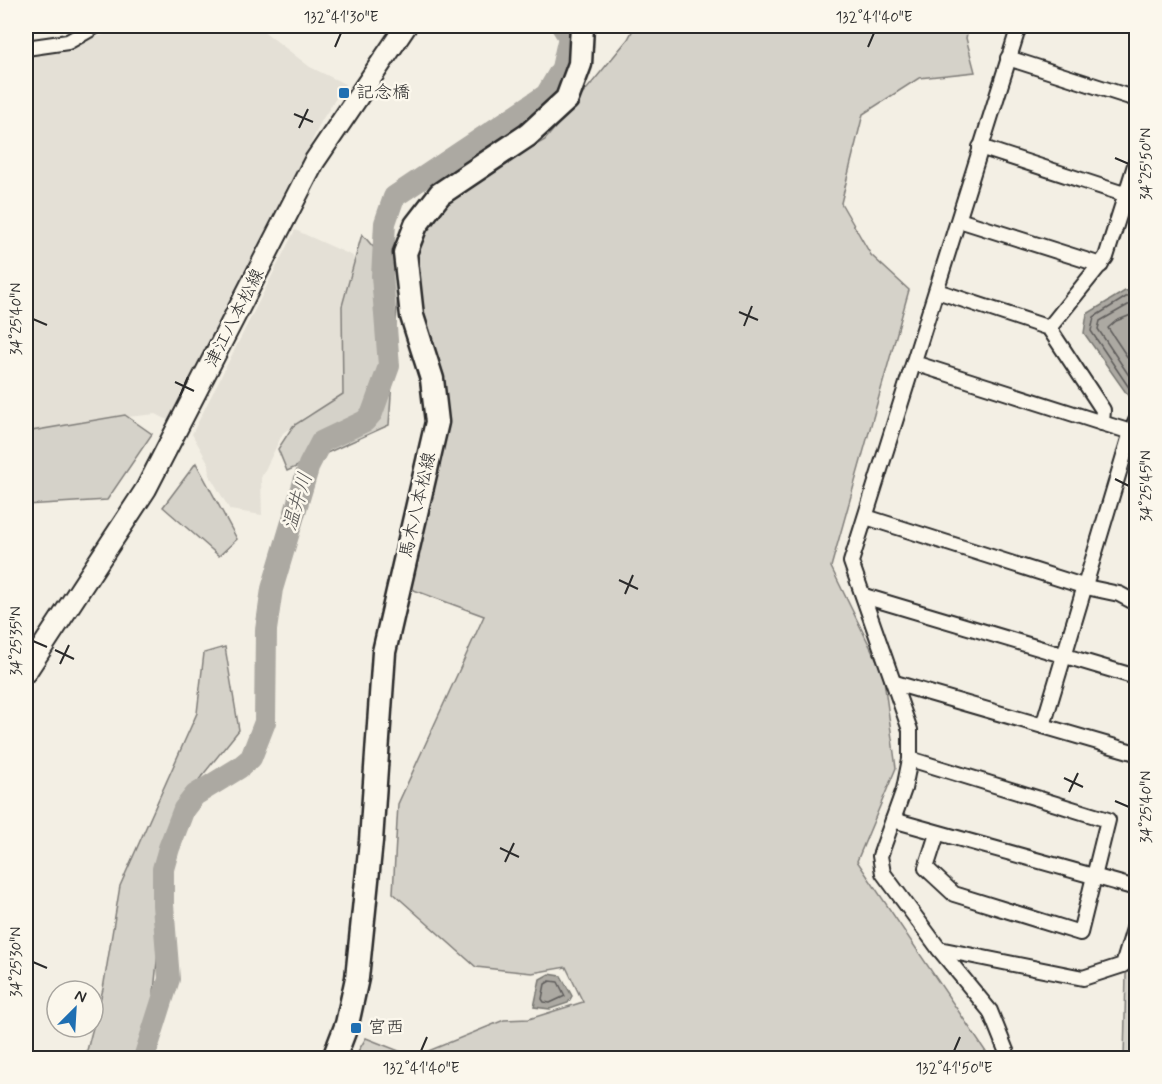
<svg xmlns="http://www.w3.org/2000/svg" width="1162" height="1084" viewBox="0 0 1162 1084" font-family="Mynerve,'Klee One',sans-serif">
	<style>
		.built { fill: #e4e0d6 }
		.green { fill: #d5d2c9; stroke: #807e7a; stroke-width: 1.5 }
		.water { fill: #aca9a2; stroke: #787772; stroke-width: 1.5 }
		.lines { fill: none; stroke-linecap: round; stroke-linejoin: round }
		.shore { stroke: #5f5d5b; stroke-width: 1.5 }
		.river { stroke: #aca9a2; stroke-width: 22 }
		.street-casing { stroke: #2b2b2b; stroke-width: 18 }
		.secondary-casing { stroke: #2b2b2b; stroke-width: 24 }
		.primary-casing { stroke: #2b2b2b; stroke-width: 27 }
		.street { stroke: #fbf7ec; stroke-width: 14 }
		.secondary { stroke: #fbf7ec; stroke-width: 20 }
		.primary { stroke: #fbf7ec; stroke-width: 22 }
		.ticks { fill: none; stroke: #2b2b2b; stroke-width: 2 }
		.poi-dot { fill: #1f6fb2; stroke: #fbf7ec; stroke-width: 2 }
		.labels { text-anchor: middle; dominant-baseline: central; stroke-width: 5; stroke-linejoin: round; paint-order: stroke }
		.poi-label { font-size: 18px; fill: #2b2b2b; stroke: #fbf7ec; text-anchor: start }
		.street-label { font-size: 18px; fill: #2b2b2b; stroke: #fbf7ec }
		.water-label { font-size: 20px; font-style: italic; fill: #585755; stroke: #fbf7ec }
		.neatline { fill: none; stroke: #2b2b2b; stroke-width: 2 }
		.ticks-label { font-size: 15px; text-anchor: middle; fill: #2b2b2b }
	</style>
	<rect width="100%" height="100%" fill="#f3efe4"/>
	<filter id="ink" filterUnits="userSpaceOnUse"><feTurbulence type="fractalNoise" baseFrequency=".0167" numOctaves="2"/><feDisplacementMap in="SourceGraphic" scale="12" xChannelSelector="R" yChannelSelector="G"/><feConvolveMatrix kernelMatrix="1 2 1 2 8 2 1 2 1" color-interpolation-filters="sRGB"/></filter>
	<g filter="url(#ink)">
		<g class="built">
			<polygon points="127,26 257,26 310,67 345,84 322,120 193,389 170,421 156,414 89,421 26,457 26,45 97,37"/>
			<polygon points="295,230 353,256 359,312 354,395 309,414 283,433 261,478 262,515 230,510 210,476 209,464 192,434"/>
		</g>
		<g class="green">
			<polygon points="635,26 969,26 966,38 975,72 919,78 863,114 841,203 871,255 909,290 831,567 883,673 896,768 857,861 990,1058 354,1058 366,1038 414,1057 504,1020 529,1019 583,1002 566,967 532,973 476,967 393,893 398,804 484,616 411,589 421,490 447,410 412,316 412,246 454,191 545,140 628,39"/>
			<polygon points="362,234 399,277 389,425 287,471 278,449 293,426 343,394 342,306"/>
			<polygon points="125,415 152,434 107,500 26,505 26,432"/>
			<polygon points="196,463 237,539 219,556 163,507"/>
			<polygon points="225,647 239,730 193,787 164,889 154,992 152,1058 85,1058 103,989 120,886 197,713 204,653"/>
			<polygon points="1136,938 1136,1058 1124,1058 1126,975"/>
		</g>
		<g class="water">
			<polygon points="1136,290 1136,407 1084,333 1087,314 1125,291"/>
			<polygon points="549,974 561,976 572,996 568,1003 550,1009 534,1007 540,979"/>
		</g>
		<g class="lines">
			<g class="shore">
				<polyline points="1136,296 1126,297 1094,317 1091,331 1136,398"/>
				<polyline points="1136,304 1128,305 1100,321 1098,329 1136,386"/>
				<polyline points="1136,313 1116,321 1108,328 1136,370"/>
				<polygon points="550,981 558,982 565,996 550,1003 544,1002 542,999 545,984"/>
			</g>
			<polyline class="river" points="144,1058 169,979 163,905 163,869 169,848 184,809 195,795 239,768 251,758 265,722 266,630 272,589 309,465 321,442 365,421 372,413 389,366 382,276 385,223 394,197 546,95 562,68 569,37 562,26"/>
			<g class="street-casing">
				<g id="street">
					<polyline points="1019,26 851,562 910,730 910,759 904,789 880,856 883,873 939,949 1083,978 1123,965 1136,922"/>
					<polyline points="26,48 68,42 96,26"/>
					<polyline points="1008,58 1136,99"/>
					<polyline points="980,147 1136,198"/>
					<polyline points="959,220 1101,265"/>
					<polyline points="937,291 1049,328 1106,257 1136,162"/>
					<polyline points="1049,328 1103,410 1102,423 1131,432"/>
					<polyline points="914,363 1102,423"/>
					<polyline points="866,517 1086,587 1119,594 1136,603"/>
					<polyline points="864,596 1136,677"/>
					<polyline points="895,683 1136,753"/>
					<polyline points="1043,726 1131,432 1136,421"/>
					<polyline points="910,759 1108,820 1080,933 954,894 926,868 937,834"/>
					<polyline points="893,820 1136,888"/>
					<polyline points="939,949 990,1011 1009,1058"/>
				</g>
			</g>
			<g class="secondary-casing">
				<polyline id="secondary" points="26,672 146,489 314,162 406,26"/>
			</g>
			<g class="primary-casing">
				<polyline id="primary" points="334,1058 347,1024 357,978 371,841 384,652 437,422 432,379 412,316 405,253 416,225 440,194 528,135 567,99 580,64 582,26"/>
			</g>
			<use href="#street" class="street"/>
			<use href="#secondary" class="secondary"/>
			<use href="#primary" class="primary"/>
		</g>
	</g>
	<path class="ticks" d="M335,47L341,33M868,47L874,33M294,114L313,122M299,128L308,109M1115,158L1129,164M739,312L758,320M33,319L47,325M744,326L752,306M175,382L194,391M180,396L188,377M1115,479L1129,486M619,580L638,589M625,594L633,575M33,641L47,647M55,650L74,659M60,664L69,645M1064,778L1083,787M1069,792L1078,773M1115,801L1129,807M500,848L519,857M505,862L514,843M33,962L47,968M421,1051L427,1037M954,1051L960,1037"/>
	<g class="poi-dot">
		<rect x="338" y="87" width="12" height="12" rx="3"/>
		<rect x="350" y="1022" width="12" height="12" rx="3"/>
	</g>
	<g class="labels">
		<g class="poi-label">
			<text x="356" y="93">記念橋</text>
			<text x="368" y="1028">宮西</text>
		</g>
		<g class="street-label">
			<text transform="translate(235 318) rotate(-63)">津江八本松線</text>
			<text transform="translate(418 505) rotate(-77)">馬木八本松線</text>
		</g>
		<g class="water-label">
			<text transform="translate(298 502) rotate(-73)">温井川</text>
		</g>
	</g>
	<rect width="1162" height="1084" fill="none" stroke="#fbf7ec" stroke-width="66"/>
	<g transform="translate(75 1009) rotate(24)"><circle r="28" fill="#fbf7ec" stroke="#a8a59f" stroke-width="1.5"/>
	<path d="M0-4.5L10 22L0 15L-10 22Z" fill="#1f6fb2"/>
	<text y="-9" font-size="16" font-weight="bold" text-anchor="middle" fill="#2b2b2b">N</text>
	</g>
	<rect x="33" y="33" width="1096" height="1018" class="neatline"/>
	<g class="ticks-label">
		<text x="341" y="22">132°41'30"E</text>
		<text x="874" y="22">132°41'40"E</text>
		<text transform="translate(1146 164) rotate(-90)" y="5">34°25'50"N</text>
		<text transform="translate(16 319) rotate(-90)" y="5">34°25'40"N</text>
		<text transform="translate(1146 486) rotate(-90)" y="5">34°25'45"N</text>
		<text transform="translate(16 641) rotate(-90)" y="5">34°25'35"N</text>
		<text transform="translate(1146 807) rotate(-90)" y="5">34°25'40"N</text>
		<text transform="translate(16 962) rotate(-90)" y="5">34°25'30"N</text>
		<text x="421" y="1073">132°41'40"E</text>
		<text x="954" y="1073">132°41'50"E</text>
	</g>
</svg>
